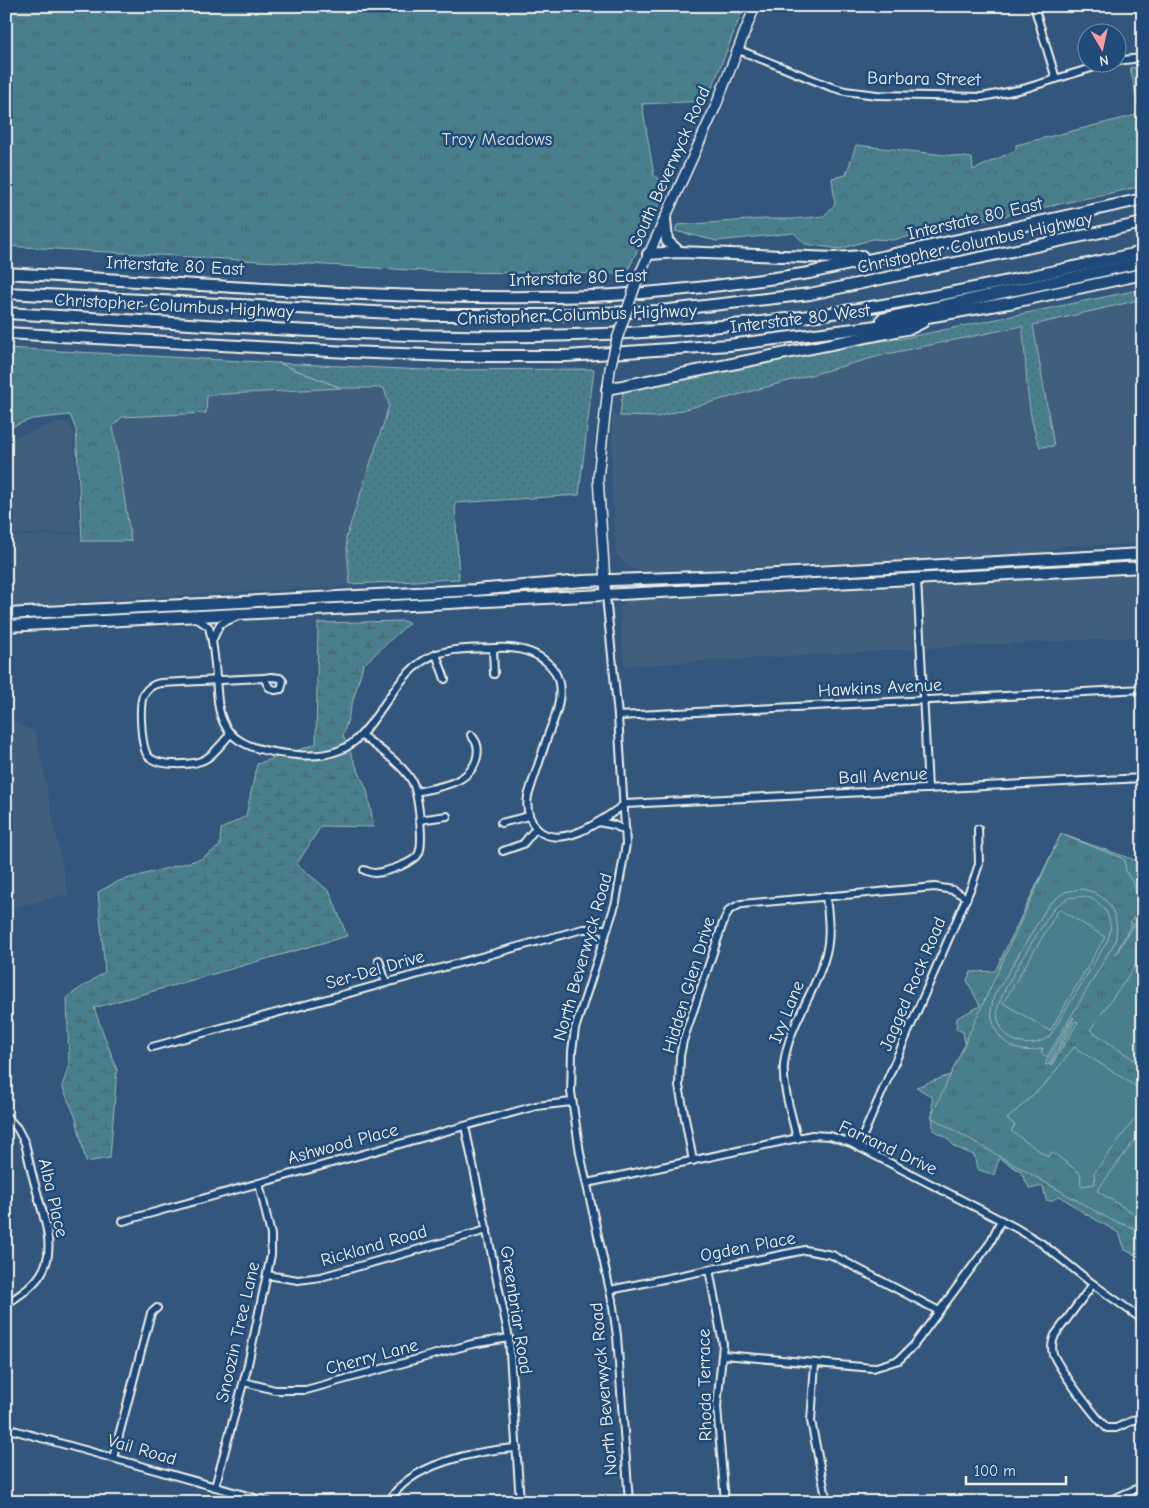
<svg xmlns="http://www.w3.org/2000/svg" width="1149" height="1508" viewBox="0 0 1149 1508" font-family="'Comic Neue',sans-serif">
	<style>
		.built { fill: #405f7e }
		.grass { fill: url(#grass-dots); stroke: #9fb8ba }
		.forest { fill: url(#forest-crowns); stroke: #9fb8ba }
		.wetland { fill: url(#wetland-marsh); stroke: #9fb8ba }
		.park { fill: url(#park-tufts); stroke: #9fb8ba }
		.pitch { fill: #4a7e8c; stroke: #9fb8ba; fill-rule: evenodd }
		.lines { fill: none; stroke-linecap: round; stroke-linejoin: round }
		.minor-casing { stroke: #f4f1e8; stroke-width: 10 }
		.major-casing { stroke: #f4f1e8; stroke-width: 12 }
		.highway-casing { stroke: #f4f1e8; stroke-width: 14 }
		.minor { stroke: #1f4a7a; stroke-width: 6 }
		.major { stroke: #1f4a7a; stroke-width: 9 }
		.highway { stroke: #1f4a7a; stroke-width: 10 }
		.major-bridge-casing { stroke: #f4f1e8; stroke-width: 12; stroke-linecap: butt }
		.major-bridge { stroke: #1f4a7a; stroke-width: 9 }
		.labels { text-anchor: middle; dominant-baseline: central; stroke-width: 5; stroke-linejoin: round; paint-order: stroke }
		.street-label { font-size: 18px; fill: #f4f1e8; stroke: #1f4a7a }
		.park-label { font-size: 18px; fill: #dae0da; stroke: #1f4a7a }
	</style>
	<defs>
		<pattern id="grass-dots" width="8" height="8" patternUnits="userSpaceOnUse" patternTransform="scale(1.25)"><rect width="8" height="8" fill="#4a7e8c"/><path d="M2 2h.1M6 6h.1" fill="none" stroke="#4a666c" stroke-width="1.8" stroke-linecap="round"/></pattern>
		<pattern id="forest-crowns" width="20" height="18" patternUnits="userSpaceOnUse" patternTransform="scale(1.25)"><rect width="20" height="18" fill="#4a7e8c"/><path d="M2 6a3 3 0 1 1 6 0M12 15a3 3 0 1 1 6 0" fill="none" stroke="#4a666c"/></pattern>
		<pattern id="wetland-marsh" width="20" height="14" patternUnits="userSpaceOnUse" patternTransform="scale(1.25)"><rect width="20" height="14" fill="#4a7e8c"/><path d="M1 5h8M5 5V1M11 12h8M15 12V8" fill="none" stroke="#4a666c"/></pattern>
		<pattern id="park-tufts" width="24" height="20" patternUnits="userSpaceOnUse" patternTransform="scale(1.25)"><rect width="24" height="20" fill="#4a7e8c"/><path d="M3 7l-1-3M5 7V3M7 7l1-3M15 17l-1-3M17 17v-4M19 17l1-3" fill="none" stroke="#4a666c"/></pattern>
	</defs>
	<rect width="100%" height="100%" fill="#32567c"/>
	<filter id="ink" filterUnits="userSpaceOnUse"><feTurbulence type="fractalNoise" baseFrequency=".02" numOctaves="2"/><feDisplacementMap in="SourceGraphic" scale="10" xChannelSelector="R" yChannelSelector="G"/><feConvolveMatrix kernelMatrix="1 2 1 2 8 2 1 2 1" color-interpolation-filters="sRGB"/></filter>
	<g filter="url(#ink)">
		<g class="built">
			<polygon points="1143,299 1143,544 1061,546 1044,553 643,572 628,567 616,554 612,483 612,415 657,417 887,354 1022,326 1028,409 1054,446 1033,325"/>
			<polygon points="341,388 384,388 389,405 346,538 350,584 346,586 85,601 10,607 6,537 78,534 82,541 131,541 113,426 122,417 206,413 207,395"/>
			<polygon points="59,422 66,422 73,430 79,532 6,535 6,440"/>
			<polygon points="1143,573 1143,637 925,648 922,584"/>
			<polygon points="911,585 914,649 624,666 620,607 628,601"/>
			<polygon points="6,635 12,635 11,720 36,733 68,894 12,908 9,924 13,945 6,955"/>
		</g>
		<g class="grass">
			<path d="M1143,289V299L1033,325L1054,446L1040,447C1024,408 1028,367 1022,326L887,354L657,417L620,416L623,390L819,350L904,338Z"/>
			<polygon points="278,363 425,370 594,369 579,495 455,503 459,579 350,584 346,538 385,419 389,405 384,388 341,388"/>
		</g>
		<g class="forest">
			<polygon points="1130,67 1143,69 1143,186 893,240 873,239 840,249 805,244 794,233 717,241 675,231 677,225 764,219 793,219 824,216 835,204 832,178 846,175 856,145 972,158 973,170 1016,150 1016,145 1140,114"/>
			<polygon points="6,348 278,363 341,388 207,395 206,413 122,417 113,426 131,541 82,541 76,430 70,415 32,419 6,429"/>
			<polygon points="1061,834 1143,863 1143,901 1125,871 1143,1259 1125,1250 1119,1233 1084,1213 1060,1196 1051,1201 1046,1200 1043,1186 1030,1189 1020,1171 999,1158 994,1175 977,1169 974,1155 955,1147 946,1137 933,1130 932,1097 916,1087 950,1075 966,1052 963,1032 956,1029 957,1018 980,1006 967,980 971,972 995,971"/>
		</g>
		<polygon class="wetland" points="403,621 409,623 363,665 343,736 367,790 374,827 321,826 297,864 330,892 347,936 94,1008 117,1070 110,1158 86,1162 76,1118 62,1086 69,1066 67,997 105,972 98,892 119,881 201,859 220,846 221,829 246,816 257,764 316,744 318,623"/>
		<g class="park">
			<polygon points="6,6 744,6 707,101 642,104 654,176 669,184 626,274 443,272 6,246"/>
			<polygon points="1061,834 1124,859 1126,871 1143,901 1143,1231 1111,1220 931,1117"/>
		</g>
		<g class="pitch">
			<path d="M1080,889C1108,892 1121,915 1115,942L1047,1057L1041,1053L1043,1048C1009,1060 983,1028 994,996L1049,904L1065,892ZM1084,896C1105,902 1115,920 1108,940L1050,1036C1040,1043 1029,1046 1018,1042C1004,1037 995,1022 998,1008C1000,991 1043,924 1055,907L1068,898Z"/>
			<polygon points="1059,909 1105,937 1050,1031 1003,1003"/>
			<polygon points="1134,917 1139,920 1136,925 1134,924 1114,957 1132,923 1130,922"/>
			<polygon points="1143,955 1143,1066 1090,1030"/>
			<polygon points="1073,1017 1074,1018 1048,1065 1045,1064"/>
			<polygon points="1075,1021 1078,1022 1051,1066 1050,1065"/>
			<polygon points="1074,1047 1143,1091 1143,1108 1094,1173 1095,1184 1081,1186 1080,1173 1052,1152 1048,1157 1011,1131 1015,1125 1007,1119 1047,1082"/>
			<polygon points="1143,1129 1143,1219 1097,1191"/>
		</g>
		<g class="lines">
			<g class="minor-casing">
				<g id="minor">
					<polyline points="1034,6 1056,79"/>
					<polyline points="739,50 831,87 845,91 877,95 982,97 1023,89 1111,62"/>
					<polyline points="1116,61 1141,58"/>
					<polyline points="917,579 928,789"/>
					<polyline points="606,596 618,716 626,844 616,902 575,1029 572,1051 571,1092 580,1153 612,1300 617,1336 629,1502"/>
					<path d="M196,618L209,627C228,700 192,747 297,755C320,757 344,754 360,736C383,712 397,676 426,659C446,647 474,649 496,648C532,646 568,663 558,706C556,717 550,728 547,738C541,757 534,777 528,796C526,808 528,819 537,829C561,852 605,818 625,804"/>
					<polyline points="213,639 220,624 236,617"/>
					<polyline points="493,648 494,674"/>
					<polyline points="436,654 445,679"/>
					<polygon points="271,677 280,678 283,681 281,689 275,690 269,687 264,678"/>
					<polyline points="618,716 1143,689"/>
					<path d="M231,733C224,741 216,752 207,758C196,766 158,767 148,756C141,747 139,707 143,696C146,689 153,684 161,683L264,678"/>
					<path d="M361,735C378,748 401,763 412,781C418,793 424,840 419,853C415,863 386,872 375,873C371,873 367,871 364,870"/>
					<path d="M416,792C438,787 471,784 477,757C479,747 477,742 471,735"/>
					<polyline points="625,804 1143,778"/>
					<polyline points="419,820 447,816"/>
					<polyline points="598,822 614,825 626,831"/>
					<polyline points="501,823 529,816"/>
					<polyline points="503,851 523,844 536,828"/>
					<polyline points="379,960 386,983"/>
					<polyline points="152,1047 583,929 607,929"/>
					<path d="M6,1116L17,1128L25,1143C29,1163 34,1183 40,1203C55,1253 54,1275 6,1304"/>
					<polyline points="465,1126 509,1338 520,1502"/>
					<path d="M797,1139C792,1115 782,1088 784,1064C788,1025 817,991 826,953C831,935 828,915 826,896"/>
					<polyline points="858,1147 972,885 979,864 978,829"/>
					<polyline points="693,1161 679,1086 680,1056 683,1041 723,923 729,910 741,904 935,887 953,890 967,898"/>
					<polyline points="587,1183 812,1135 830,1136 851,1143 1016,1228 1041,1243 1093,1284"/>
					<polyline points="123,1221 536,1106 572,1102"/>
					<polyline points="709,1269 723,1344 717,1407 725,1502"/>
					<polyline points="267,1275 298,1280 321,1277 487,1230"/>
					<polyline points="610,1290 805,1250 832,1255 939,1311"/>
					<path d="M1143,1320L1093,1284L1055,1335C1052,1342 1051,1348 1053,1354C1060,1370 1094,1416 1107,1428H1116L1143,1416"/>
					<polyline points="723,1355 873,1368 899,1360 914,1345 990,1243 1001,1220"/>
					<polyline points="815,1364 811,1421 827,1502"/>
					<polyline points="244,1382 275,1390 306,1390 472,1344 509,1338"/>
					<polyline points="6,1428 269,1502"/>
					<polyline points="113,1458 151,1313 157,1308"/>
					<polyline points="215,1487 247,1369 271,1255 271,1235 259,1183"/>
					<path d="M389,1502C407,1464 479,1450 517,1448"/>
					<polyline points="1106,1502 1143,1486"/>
				</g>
			</g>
			<g class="major-casing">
				<g id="major">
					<polyline points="638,278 715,108 755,6"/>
					<polyline points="606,596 598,478 610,369"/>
				</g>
			</g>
			<g class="highway-casing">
				<g id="highway">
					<polyline points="665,219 667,241 679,252"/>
					<polyline points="648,254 679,252 835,258 862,256"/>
					<path d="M6,273C201,284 397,302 592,296C664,293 737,284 809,273L1143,199"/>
					<polyline points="6,293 432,315 546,315 660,311 810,294 1143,223"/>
					<path d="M6,313C212,324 420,344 627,333C714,328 803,319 889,304C974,290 1058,270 1143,252"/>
					<polyline points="882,319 1143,262"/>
					<polyline points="6,333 348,352 452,356 567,356 729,345 870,327 1014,302 1143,274"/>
					<polyline points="607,389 911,328 923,322"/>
					<polyline points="6,614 475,590 583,581 759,575 1143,554"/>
					<polyline points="6,626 1143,567"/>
				</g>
			</g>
			<use href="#minor" class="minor"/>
			<use href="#major" class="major"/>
			<use href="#highway" class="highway"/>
			<g class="major-bridge-casing">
				<polyline id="major-bridge" points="610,369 617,339 638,278"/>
			</g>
			<use href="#major-bridge" class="major-bridge"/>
		</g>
	</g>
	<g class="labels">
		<g class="street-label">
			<text transform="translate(924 79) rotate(1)">Barbara Street</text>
			<text transform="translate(670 167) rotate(-66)">South Beverwyck Road</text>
			<text transform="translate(975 219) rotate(-13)">Interstate 80 East</text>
			<text transform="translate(975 243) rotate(-12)">Christopher Columbus Highway</text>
			<text transform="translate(175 266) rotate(3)">Interstate 80 East</text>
			<text transform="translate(578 278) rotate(-2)">Interstate 80 East</text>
			<text transform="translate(174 306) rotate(3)">Christopher Columbus Highway</text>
			<text transform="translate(577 315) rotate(-2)">Christopher Columbus Highway</text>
			<text transform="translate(800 319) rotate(-7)">Interstate 80 West</text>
			<text transform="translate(880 688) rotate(-3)">Hawkins Avenue</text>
			<text transform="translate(883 776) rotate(-3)">Ball Avenue</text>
			<text transform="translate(583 957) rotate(-74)">North Beverwyck Road</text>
			<text transform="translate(375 970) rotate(-16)">Ser-Del Drive</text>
			<text transform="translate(913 984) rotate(-67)">Jagged Rock Road</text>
			<text transform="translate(689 985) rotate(-73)">Hidden Glen Drive</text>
			<text transform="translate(787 1012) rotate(-68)">Ivy Lane</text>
			<text transform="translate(343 1144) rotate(-15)">Ashwood Place</text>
			<text transform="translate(888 1148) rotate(25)">Farrand Drive</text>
			<text transform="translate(53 1198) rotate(77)">Alba Place</text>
			<text transform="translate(374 1246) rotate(-16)">Rickland Road</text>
			<text transform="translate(748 1247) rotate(-11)">Ogden Place</text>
			<text transform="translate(516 1310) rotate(81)">Greenbriar Road</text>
			<text transform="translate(238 1332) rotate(-77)">Snoozin Tree Lane</text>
			<text transform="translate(372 1357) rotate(-15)">Cherry Lane</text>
			<text transform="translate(705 1385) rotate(-91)">Rhoda Terrace</text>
			<text transform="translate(604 1389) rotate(-95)">North Beverwyck Road</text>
			<text transform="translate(142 1450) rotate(16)">Vail Road</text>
		</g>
		<g class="park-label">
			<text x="497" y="139">Troy Meadows</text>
		</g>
	</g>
	<rect width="1149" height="1508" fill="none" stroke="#1f4a7a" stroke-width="25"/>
	<rect x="12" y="12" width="1124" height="1483" fill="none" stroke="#f4f1e8" stroke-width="2" filter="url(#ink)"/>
	<g transform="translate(1102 48) rotate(171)"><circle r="24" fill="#1f4a7a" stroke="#748da6"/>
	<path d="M0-4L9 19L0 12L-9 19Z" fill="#ff9aa2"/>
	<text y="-8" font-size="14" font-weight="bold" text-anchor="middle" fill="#f4f1e8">N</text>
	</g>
	<path d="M966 1476v8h100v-8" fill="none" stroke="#f4f1e8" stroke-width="2.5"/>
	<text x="974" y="1476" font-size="15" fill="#f4f1e8" stroke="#1f4a7a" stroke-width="4" paint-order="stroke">100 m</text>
</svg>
